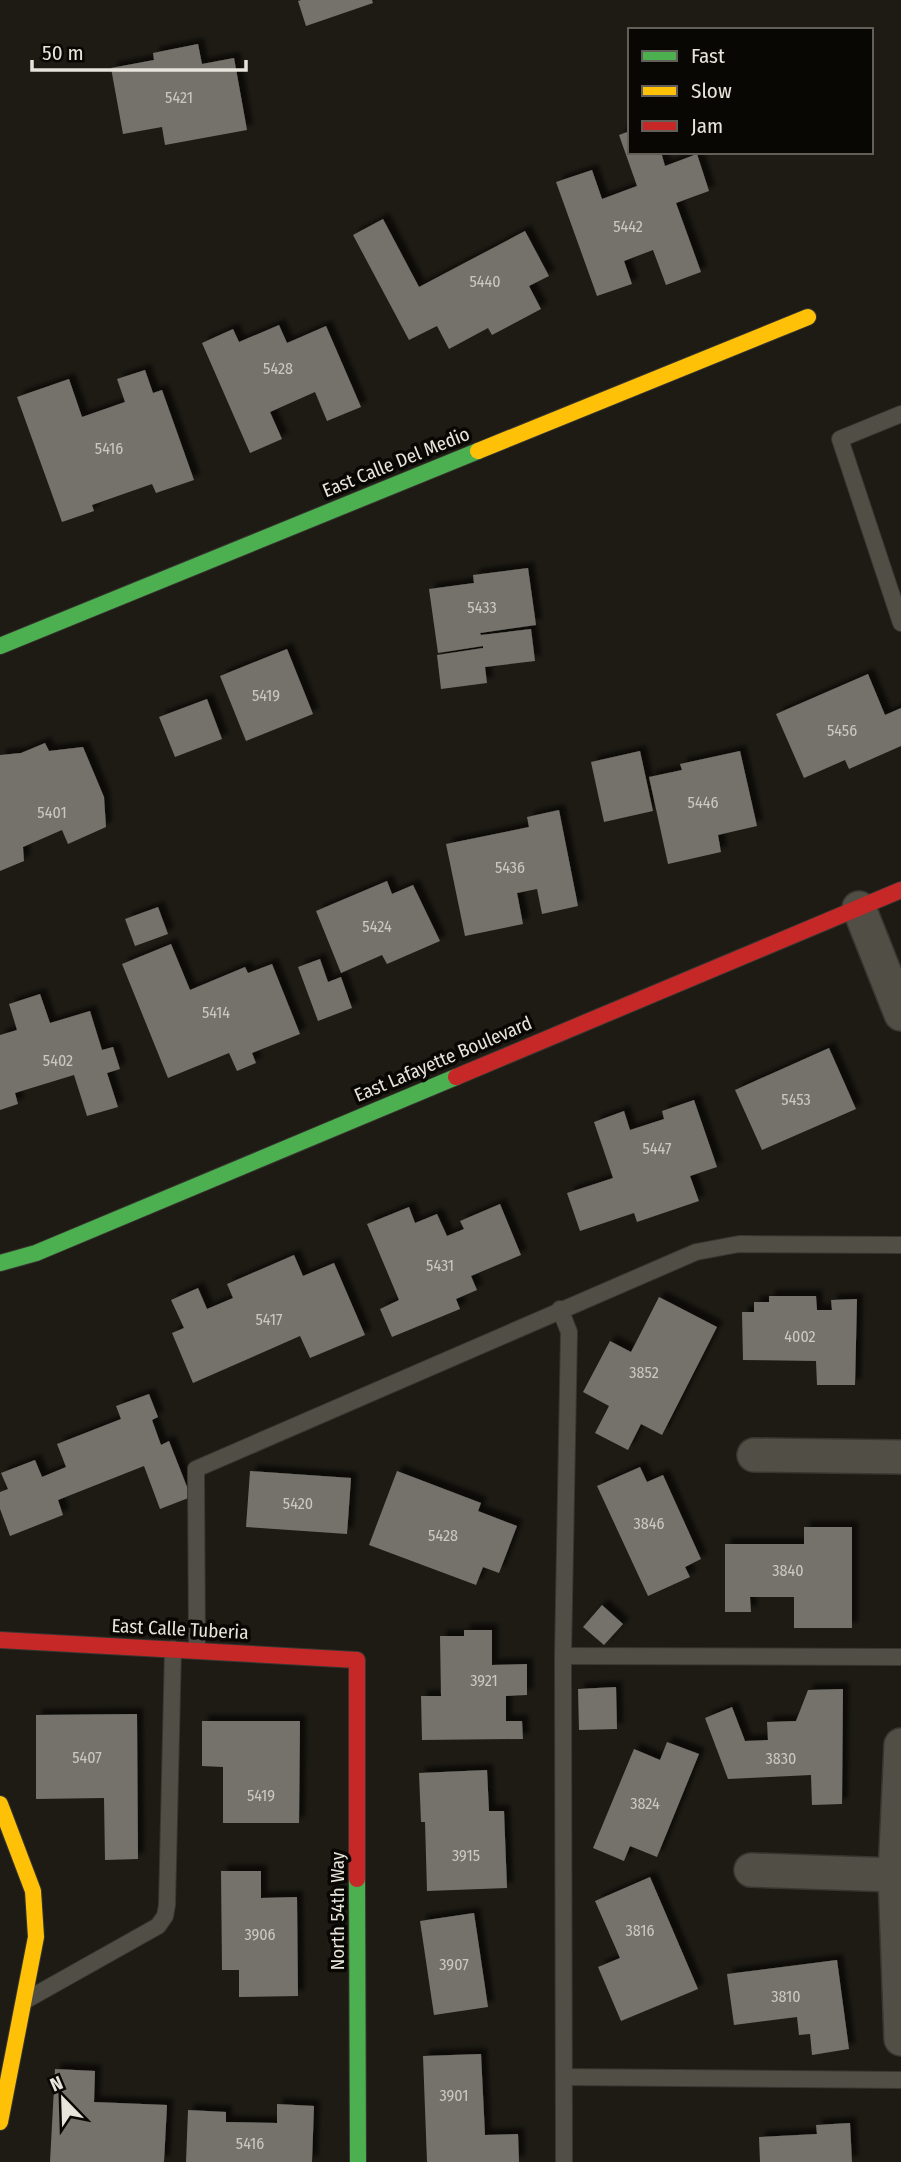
<svg xmlns="http://www.w3.org/2000/svg" width="901" height="2162" viewBox="0 0 901 2162" font-family="'Fira Sans Condensed',sans-serif">
	<style>
		.building { fill: #74726c; filter: url(#shadow) }
		.lines { fill: none; stroke-linecap: round; stroke-linejoin: round }
		.lane-casing { stroke: #383631; stroke-width: 18 }
		.street-casing { stroke: #383631; stroke-width: 36 }
		.fast-casing { stroke: #383631; stroke-width: 18 }
		.slow-casing { stroke: #383631; stroke-width: 18 }
		.jam-casing { stroke: #383631; stroke-width: 18 }
		.lane { stroke: #514e45; stroke-width: 16 }
		.street { stroke: #514e45; stroke-width: 33 }
		.fast { stroke: #4caf50; stroke-width: 16 }
		.slow { stroke: #ffc107; stroke-width: 16 }
		.jam { stroke: #c62828; stroke-width: 16 }
		.labels { text-anchor: middle; dominant-baseline: central; stroke-width: 7; stroke-linejoin: round; paint-order: stroke }
		.number-label { font-size: 16px; fill: #cac8bf }
		.street-label { font-size: 19px; fill: #e7e4db; stroke: #090703 }
	</style>
	<defs>
		<filter id="shadow"><feDropShadow dx="6" dy="-6" stdDeviation="2" flood-color="#0009"/></filter>
	</defs>
	<rect width="100%" height="100%" fill="#1d1b14"/>
	<g class="building">
		<polygon points="301,0 372,0 373,3 306,26 298,1"/>
		<polygon points="198,44 202,64 234,58 247,130 165,145 162,127 123,134 111,68 154,60 153,53"/>
		<polygon points="630,131 630,152 661,152 665,166 697,154 709,191 676,203 701,272 666,285 653,250 624,261 632,284 597,296 556,182 592,170 602,199 637,186 619,135"/>
		<polygon points="383,219 419,287 525,231 549,276 529,286 541,309 492,335 488,328 449,349 437,326 409,340 353,235"/>
		<polygon points="279,325 287,343 326,326 361,407 327,421 315,392 270,412 282,439 250,453 202,343 233,329 239,342"/>
		<polygon points="145,370 153,393 162,390 194,480 156,493 152,484 92,505 94,511 62,522 17,397 69,379 82,417 125,402 117,379"/>
		<polygon points="528,568 536,625 480,633 481,635 531,629 535,661 485,667 487,683 441,689 437,655 483,648 483,646 438,653 429,589 474,583 473,575"/>
		<polygon points="287,649 313,714 246,741 220,676"/>
		<polygon points="868,674 885,715 901,708 901,746 849,769 845,760 804,778 776,714"/>
		<polygon points="207,699 222,739 175,757 159,717"/>
		<polygon points="45,743 49,751 83,747 104,797 106,827 68,844 62,830 23,847 24,861 0,871 0,755 21,753"/>
		<polygon points="640,751 653,811 604,822 591,762"/>
		<polygon points="740,751 757,826 718,835 721,852 668,864 649,777 682,770 680,764"/>
		<polygon points="559,810 578,906 542,914 537,889 517,893 523,924 465,936 446,844 529,827 527,817"/>
		<polygon points="387,881 392,894 413,885 440,941 387,964 382,955 341,973 316,911"/>
		<polygon points="158,907 168,934 135,946 125,919"/>
		<polygon points="171,944 190,990 245,967 248,973 272,964 300,1034 252,1053 256,1063 237,1071 229,1053 168,1078 122,964"/>
		<polygon points="320,959 328,982 341,977 352,1008 318,1021 298,967"/>
		<polygon points="40,994 50,1023 90,1011 102,1050 113,1047 120,1069 107,1073 118,1107 87,1116 74,1075 15,1093 18,1104 0,1110 0,1035 17,1030 9,1004"/>
		<polygon points="829,1048 856,1109 762,1150 735,1090"/>
		<polygon points="694,1100 717,1167 690,1176 699,1201 637,1222 634,1213 580,1231 567,1193 613,1178 594,1122 624,1111 630,1130 664,1119 662,1111"/>
		<polygon points="500,1204 521,1255 471,1276 477,1290 456,1299 460,1309 392,1337 380,1309 399,1300 367,1224 409,1207 415,1223 437,1214 447,1236 464,1229 460,1221"/>
		<polygon points="294,1255 303,1276 334,1263 365,1335 310,1358 300,1336 193,1383 172,1333 184,1328 171,1300 198,1288 207,1309 233,1298 227,1284"/>
		<polygon points="769,1296 816,1296 817,1310 832,1310 831,1300 857,1299 855,1385 817,1385 816,1361 743,1360 742,1312 754,1312 754,1302 769,1302"/>
		<polygon points="659,1297 717,1327 662,1435 641,1424 628,1450 595,1433 609,1406 583,1392 610,1341 631,1352"/>
		<polygon points="149,1394 158,1417 152,1420 161,1445 169,1441 191,1497 160,1509 144,1466 58,1500 63,1515 10,1536 0,1509 0,1492 8,1489 1,1473 35,1460 42,1477 66,1467 57,1444 121,1419 116,1406"/>
		<polygon points="640,1467 647,1482 663,1475 701,1559 685,1567 690,1577 648,1596 597,1486"/>
		<polygon points="250,1471 351,1478 347,1534 246,1527"/>
		<polygon points="397,1471 481,1503 478,1511 517,1526 499,1573 483,1567 476,1585 369,1545"/>
		<polygon points="804,1527 852,1527 852,1628 794,1628 794,1597 750,1597 751,1612 725,1612 725,1544 804,1544"/>
		<polygon points="602,1605 623,1624 604,1645 583,1627"/>
		<polygon points="464,1630 492,1630 492,1665 527,1664 527,1695 506,1696 506,1721 522,1721 523,1739 422,1740 421,1696 441,1696 440,1636 464,1636"/>
		<polygon points="616,1687 617,1729 579,1730 578,1689"/>
		<polygon points="843,1689 842,1804 812,1805 811,1775 728,1779 705,1718 732,1707 745,1741 768,1740 767,1722 796,1721 808,1690"/>
		<polygon points="137,1714 138,1859 105,1860 104,1798 36,1799 36,1715"/>
		<polygon points="202,1721 300,1721 299,1823 223,1823 223,1767 202,1766"/>
		<polygon points="667,1742 699,1754 657,1857 630,1846 624,1861 593,1848 634,1749 660,1760"/>
		<polygon points="487,1770 489,1811 504,1811 507,1888 427,1891 425,1822 421,1822 419,1773"/>
		<polygon points="221,1871 261,1871 261,1898 297,1897 298,1996 239,1997 239,1970 222,1970"/>
		<polygon points="650,1877 698,1989 621,2021 598,1967 620,1958 595,1901"/>
		<polygon points="474,1913 488,2007 434,2015 420,1921"/>
		<polygon points="837,1960 849,2049 812,2055 810,2034 799,2035 797,2017 734,2025 727,1974"/>
		<polygon points="481,2054 485,2135 518,2134 519,2162 427,2162 423,2056"/>
		<polygon points="55,2069 95,2071 94,2102 167,2105 164,2162 50,2162"/>
		<polygon points="277,2104 314,2106 312,2162 186,2162 188,2110 226,2112 226,2122 277,2123"/>
		<polygon points="850,2123 852,2162 760,2162 759,2137 817,2134 816,2125"/>
	</g>
	<g class="lines">
		<g class="lane-casing">
			<g id="lane">
				<polyline points="901,414 840,439 901,623"/>
				<polyline points="560,1309 569,1332 563,1656 564,2162"/>
				<polyline points="197,1650 196,1469 696,1252 739,1244 901,1245"/>
				<polyline points="563,1656 901,1657"/>
				<polyline points="28,1999 158,1926 165,1916 167,1905 173,1649"/>
				<polyline points="564,2077 901,2080"/>
			</g>
		</g>
		<g class="street-casing">
			<g id="street">
				<polyline points="859,908 901,1014"/>
				<polyline points="754,1455 901,1457"/>
				<polyline points="901,1745 895,1875 901,2039"/>
				<polyline points="751,1870 895,1875"/>
			</g>
		</g>
		<g class="fast-casing">
			<g id="fast">
				<polyline points="0,646 478,451"/>
				<polyline points="0,1263 36,1253 456,1077"/>
				<polyline points="357,1879 358,2162"/>
			</g>
		</g>
		<g class="slow-casing">
			<g id="slow">
				<polyline points="478,451 808,317"/>
				<polyline points="0,1804 33,1891 36,1937 0,2122"/>
			</g>
		</g>
		<g class="jam-casing">
			<g id="jam">
				<polyline points="456,1077 901,890"/>
				<polyline points="0,1640 357,1660 357,1879"/>
			</g>
		</g>
		<use href="#lane" class="lane"/>
		<use href="#street" class="street"/>
		<use href="#fast" class="fast"/>
		<use href="#slow" class="slow"/>
		<use href="#jam" class="jam"/>
	</g>
	<g class="labels">
		<g class="number-label">
			<text x="179" y="97">5421</text>
			<text x="628" y="226">5442</text>
			<text x="485" y="281">5440</text>
			<text x="278" y="368">5428</text>
			<text x="109" y="448">5416</text>
			<text x="482" y="607">5433</text>
			<text x="266" y="695">5419</text>
			<text x="842" y="730">5456</text>
			<text x="703" y="802">5446</text>
			<text x="52" y="812">5401</text>
			<text x="510" y="867">5436</text>
			<text x="377" y="926">5424</text>
			<text x="216" y="1012">5414</text>
			<text x="58" y="1060">5402</text>
			<text x="796" y="1099">5453</text>
			<text x="657" y="1148">5447</text>
			<text x="440" y="1265">5431</text>
			<text x="269" y="1319">5417</text>
			<text x="800" y="1336">4002</text>
			<text x="644" y="1372">3852</text>
			<text x="298" y="1503">5420</text>
			<text x="649" y="1523">3846</text>
			<text x="443" y="1535">5428</text>
			<text x="788" y="1570">3840</text>
			<text x="484" y="1680">3921</text>
			<text x="87" y="1757">5407</text>
			<text x="781" y="1758">3830</text>
			<text x="261" y="1795">5419</text>
			<text x="645" y="1803">3824</text>
			<text x="466" y="1855">3915</text>
			<text x="640" y="1930">3816</text>
			<text x="260" y="1934">3906</text>
			<text x="454" y="1964">3907</text>
			<text x="786" y="1996">3810</text>
			<text x="454" y="2095">3901</text>
			<text x="250" y="2143">5416</text>
		</g>
		<g class="street-label">
			<text transform="translate(396 462) rotate(-22)">East Calle Del Medio</text>
			<text transform="translate(443 1059) rotate(-23)">East Lafayette Boulevard</text>
			<text transform="translate(180 1629) rotate(3)">East Calle Tuberia</text>
			<text transform="translate(337 1911) rotate(-90)">North 54th Way</text>
		</g>
	</g>
	<rect x="628" y="28" width="245" height="126" fill="#090703" stroke="#625f59" stroke-width="2"/>
	<rect x="642" y="51" width="35" height="10" fill="#4caf50" stroke="#625f59" stroke-width="2"/>
	<text x="691" y="63" font-size="21" fill="#e7e4db">Fast</text>
	<rect x="642" y="86" width="35" height="10" fill="#ffc107" stroke="#625f59" stroke-width="2"/>
	<text x="691" y="98" font-size="21" fill="#e7e4db">Slow</text>
	<rect x="642" y="121" width="35" height="10" fill="#c62828" stroke="#625f59" stroke-width="2"/>
	<text x="691" y="133" font-size="21" fill="#e7e4db">Jam</text>
	<g transform="translate(63 2099) rotate(337)" stroke="#090703" stroke-width="5" paint-order="stroke">
	<path d="M0-5L12 26L0 18L-12 26Z" fill="#e7e4db"/>
	<text y="-10" font-size="19" font-weight="bold" text-anchor="middle" fill="#e7e4db">N</text>
	</g>
	<path d="M32 60v10h214v-10" fill="none" stroke="#e7e4db" stroke-width="3.5"/>
	<text x="42" y="60" font-size="21" fill="#e7e4db" stroke="#090703" stroke-width="5" paint-order="stroke">50 m</text>
</svg>
